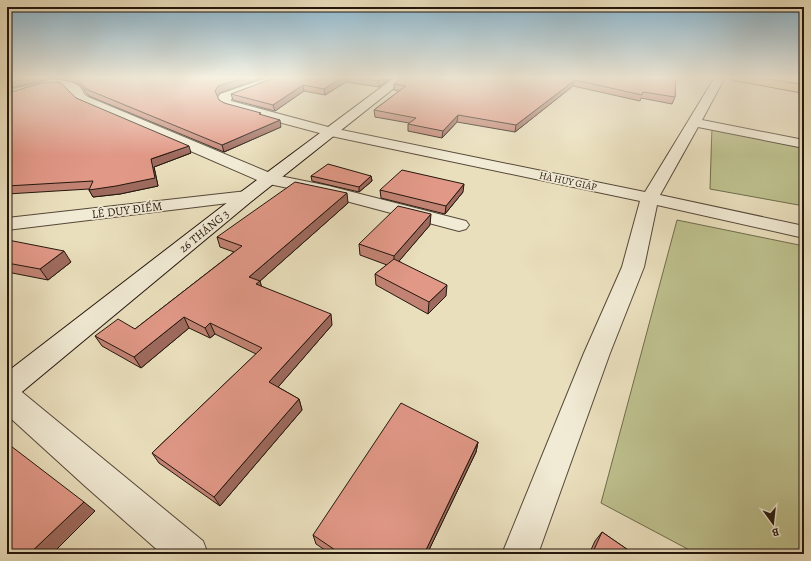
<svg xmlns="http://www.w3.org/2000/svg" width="811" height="561" viewBox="0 0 811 561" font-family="Alegreya,serif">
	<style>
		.green { fill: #bdc08d; stroke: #706b4d }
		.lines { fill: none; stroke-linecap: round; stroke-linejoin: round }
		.street-casing { stroke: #554839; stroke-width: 2 }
		.secondary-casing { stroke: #23160d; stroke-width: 2 }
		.primary-casing { stroke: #23160d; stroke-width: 2 }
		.street { fill: #f1ead4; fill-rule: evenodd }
		.secondary { fill: #f1ead4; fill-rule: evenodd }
		.primary { fill: #e5c07e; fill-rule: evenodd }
		.wall { fill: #c28374; stroke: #23160d }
		.shaded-wall { fill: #9e6a5e; stroke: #23160d }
		.building { fill: #e19887; stroke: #23160d }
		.labels { text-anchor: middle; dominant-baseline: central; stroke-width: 3.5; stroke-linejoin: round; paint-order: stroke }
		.far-street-label { font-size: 10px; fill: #23160d; stroke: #f1ead4 }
		.street-label { font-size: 12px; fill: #23160d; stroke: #f1ead4 }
	</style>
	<rect width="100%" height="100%" fill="#eadfbd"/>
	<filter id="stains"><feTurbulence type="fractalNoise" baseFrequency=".005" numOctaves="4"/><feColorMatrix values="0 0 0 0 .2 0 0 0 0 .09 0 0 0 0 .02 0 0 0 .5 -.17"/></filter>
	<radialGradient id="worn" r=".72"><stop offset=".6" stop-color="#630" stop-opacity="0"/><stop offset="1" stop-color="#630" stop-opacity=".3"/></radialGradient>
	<g class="green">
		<polygon points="712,126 804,145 804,206 710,189"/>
		<polygon points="677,220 804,246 804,554 697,554 601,503"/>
	</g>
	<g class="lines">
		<g class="street-casing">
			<g id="street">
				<polygon points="270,77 286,77 284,79 231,99 231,101 332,128 645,192 715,77 725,77 702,120 804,140 804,148 698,127 660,195 804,226 804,238 657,205 644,267 610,353 538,554 502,554 584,353 622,267 640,201 331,136 226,108 222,106 218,97 220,94"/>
				<path d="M55,79C64,80 73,81 80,87C84,92 82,93 88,97L275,175L329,186L466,221L469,225L466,229L459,231L327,196L264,183L80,103C73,97 71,91 65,88C53,82 20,95 7,99V91Z"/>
				<polygon points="247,191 253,192 256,196 253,200 7,230 7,218"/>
				<polygon points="7,385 17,388 203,541 208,554 162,554 85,486 7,415"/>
			</g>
		</g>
		<g class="secondary-casing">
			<polygon id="secondary" points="395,77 408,77 253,200 17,396 7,400 7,372 241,192"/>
		</g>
		<g class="primary-casing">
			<polygon id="primary" points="728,77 753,77 804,85 804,93 734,80"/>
		</g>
		<use href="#street" class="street"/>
		<use href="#secondary" class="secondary"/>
		<use href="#primary" class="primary"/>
	</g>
	<g class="wall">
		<polygon points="7,77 266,77 220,93 217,97 219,100 224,103 261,115 281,127 224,152 89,96 81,86 75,82 55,78"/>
		<polygon points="277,77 393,77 379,87 346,82 325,95 304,91 275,111 233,100 231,94"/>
		<polygon points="676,77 675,97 672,104 641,98 640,101 573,86 515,132 457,122 442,138 408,131 408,124 409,123 375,117 374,110 399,91 394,90 394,84"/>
		<polygon points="7,93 76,98 191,153 154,167 158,186 120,194 93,197 89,190 89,189 7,194"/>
		<polygon points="311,176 371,176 372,181 359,192 312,181"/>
		<polygon points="380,190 463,192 445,214 381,198"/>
		<polygon points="348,203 260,281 261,286 332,325 278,387 299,399 302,410 220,506 159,463 152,453 256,354 215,334 210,338 189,328 141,368 102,346 95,336 135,329 234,252 220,247 217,237"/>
		<polygon points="430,225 399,261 446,296 428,314 376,285 375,274 387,265 360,255 359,244"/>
		<polygon points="7,241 71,262 48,280 7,272"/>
		<polygon points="478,442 476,452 427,554 331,554 316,544 313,535"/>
		<polygon points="602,532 634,554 589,554 595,541"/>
	</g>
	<g class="shaded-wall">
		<polygon points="30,77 54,77 55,78 7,89 7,83"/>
		<polygon points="247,77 266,77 220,93 217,98 215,91 218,86"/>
		<polygon points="343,77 346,77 346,82 325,95 324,89"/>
		<polygon points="385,77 393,77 379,87 378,81"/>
		<polygon points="575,80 573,86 515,132 516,125"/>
		<polygon points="303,85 304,91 275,111 273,105"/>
		<polygon points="458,115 457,122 442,138 443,131"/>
		<polygon points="280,120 281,127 224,152 222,145"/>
		<polygon points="189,146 191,153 154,167 158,186 120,194 93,197 89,190 151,159"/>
		<polygon points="371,176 372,181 359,192 359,187"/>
		<polygon points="464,184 463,192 445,214 446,206"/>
		<polygon points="347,193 348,203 260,281 263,291 249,277"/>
		<polygon points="431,214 430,225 394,267 394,256"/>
		<polygon points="64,251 71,262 48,280 40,269"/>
		<polygon points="447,285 446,296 428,314 429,302"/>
		<polygon points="331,314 332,325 273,393 269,382"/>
		<polygon points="184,317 189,328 141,368 134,357"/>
		<polygon points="210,323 215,334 210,338 205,328"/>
		<polygon points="299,399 302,410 220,506 214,497"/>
		<polygon points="478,442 476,452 427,554 424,554"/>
		<polygon points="84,502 95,511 52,554 29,554"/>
	</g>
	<g class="building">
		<polygon points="7,77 30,77 7,83"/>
		<polygon points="74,77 247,77 218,86 215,91 219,100 224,103 261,113 259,114 280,120 222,145 86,89 78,80"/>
		<polygon points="277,77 343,77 324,89 303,85 273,105 231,94"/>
		<polygon points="353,77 385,77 378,81"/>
		<polygon points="403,77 676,77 675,97 643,92 642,95 575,80 516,125 458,115 443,131 408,124 416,118 374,110 406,86 394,84"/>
		<polygon points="56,82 61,83 76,98 189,146 151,159 155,178 116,186 89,190 93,181 7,186 7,93 42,83"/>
		<polygon points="328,164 371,176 359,187 311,176"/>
		<polygon points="402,170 464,184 446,206 380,190"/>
		<polygon points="295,182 347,193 249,277 260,281 256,284 331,314 269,382 299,399 214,497 152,453 262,348 210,323 205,328 184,317 134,357 95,336 118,319 135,329 242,246 217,237"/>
		<polygon points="398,206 431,214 394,256 359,244"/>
		<polygon points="8,240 64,251 40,269 7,263 7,241"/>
		<polygon points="394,259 447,285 429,302 375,274"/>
		<polygon points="401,403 478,442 424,554 341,554 313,535"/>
		<polygon points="7,443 84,502 29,554 7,554"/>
		<polygon points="602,532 634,554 592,554"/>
	</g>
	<linearGradient id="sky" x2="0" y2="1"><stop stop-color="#88b7d2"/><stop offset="0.5" stop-color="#f6f1e1"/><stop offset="1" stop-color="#f6f1e1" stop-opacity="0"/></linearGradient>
	<rect width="811" height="155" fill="url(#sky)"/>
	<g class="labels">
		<g class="far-street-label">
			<text transform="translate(568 181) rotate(12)">HÀ HUY GIÁP</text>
		</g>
		<g class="street-label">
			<text transform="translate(127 210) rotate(-7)">LÊ DUY ĐIẾM</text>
			<text transform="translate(204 231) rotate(-39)">26 THÁNG 3</text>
		</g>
	</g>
	<rect width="811" height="561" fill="none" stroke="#eadfbd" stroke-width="24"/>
	<rect x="8" y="8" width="795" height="545" fill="none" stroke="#23160d" stroke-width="2"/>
	<rect x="12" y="12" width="787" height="537" fill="none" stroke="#23160d"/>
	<g transform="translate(773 523) rotate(165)" stroke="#f1ead4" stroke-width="3" paint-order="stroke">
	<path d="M0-3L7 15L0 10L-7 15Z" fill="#23160d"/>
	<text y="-6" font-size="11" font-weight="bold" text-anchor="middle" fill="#23160d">B</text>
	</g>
	<rect width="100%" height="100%" filter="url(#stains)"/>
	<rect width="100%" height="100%" fill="url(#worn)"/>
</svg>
